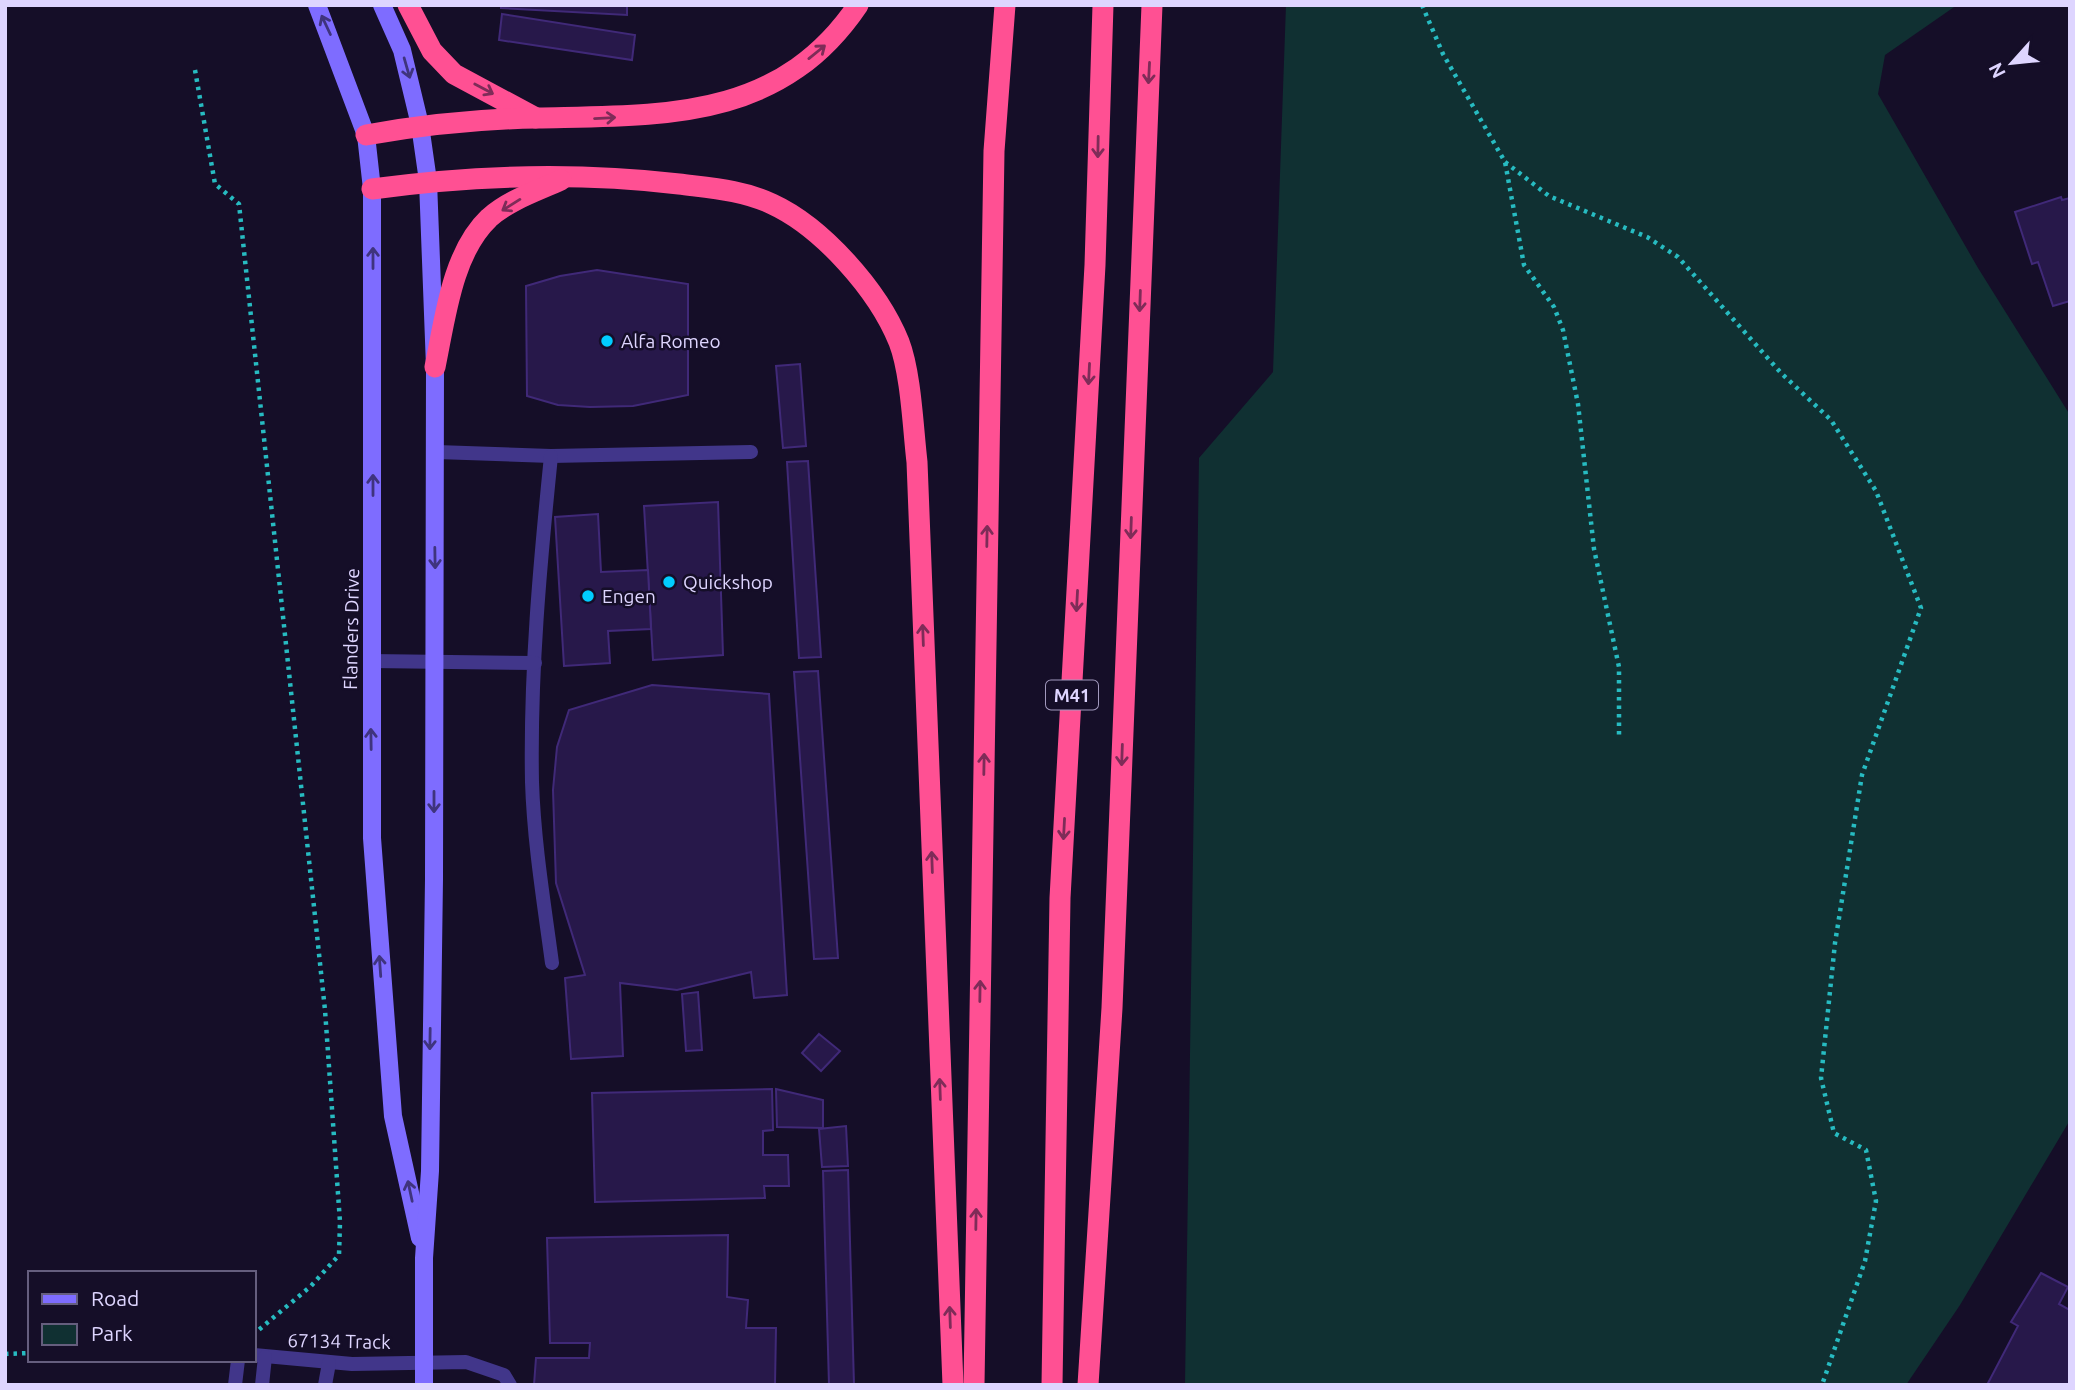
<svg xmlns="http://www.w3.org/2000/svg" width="2075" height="1390" viewBox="0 0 2075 1390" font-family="Ubuntu,sans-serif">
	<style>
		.green { fill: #103032 }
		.building { fill: #27184a; stroke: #402978; stroke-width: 2 }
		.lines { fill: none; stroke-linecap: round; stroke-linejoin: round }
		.path { stroke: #27bbc1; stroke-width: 4.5; stroke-dasharray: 3.5 5; stroke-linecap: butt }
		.lane { stroke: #41368a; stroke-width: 14 }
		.secondary { stroke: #7e6cff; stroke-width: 18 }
		.highway { stroke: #ff5093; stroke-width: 21 }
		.oneway { stroke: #3f347e }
		.oneway2 { stroke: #7e2c58 }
		.poi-dot { fill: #01cdff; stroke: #150e28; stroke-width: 2.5 }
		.labels { text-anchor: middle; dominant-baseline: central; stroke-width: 5; stroke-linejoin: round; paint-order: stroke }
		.shield { fill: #150e28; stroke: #a299be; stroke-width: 2 }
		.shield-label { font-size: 18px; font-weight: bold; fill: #ded5ff }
		.poi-label { font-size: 19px; fill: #ded5ff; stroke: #150e28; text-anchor: start }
		.street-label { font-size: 19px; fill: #ded5ff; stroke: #150e28 }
	</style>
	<rect width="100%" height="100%" fill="#150e28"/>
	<polygon class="green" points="1286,5 1957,5 1885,55 1878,94 1978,268 2070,415 2070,1120 1960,1305 1906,1385 1185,1385 1199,458 1273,372"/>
	<g class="building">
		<polygon points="501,5 627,5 627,15 501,8"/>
		<polygon points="502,14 635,35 632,60 499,40"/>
		<polygon points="2061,197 2062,200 2070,198 2070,301 2053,306 2038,262 2032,264 2015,212"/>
		<polygon points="597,270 688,284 688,395 633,406 590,407 558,405 527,396 526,286 560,276"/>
		<polygon points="800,364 806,446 783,448 776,366"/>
		<polygon points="808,461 821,657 799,658 787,462"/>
		<polygon points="718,502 723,655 653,660 644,506"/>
		<polygon points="598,514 601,572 648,570 651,629 608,631 610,663 564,666 555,517"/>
		<polygon points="818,671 838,958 814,959 794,672"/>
		<polygon points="652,685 769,694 787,995 754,998 751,972 677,990 620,983 623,1056 571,1059 565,978 585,975 556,883 553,790 557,747 569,710"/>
		<polygon points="698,992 702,1050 686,1051 682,994"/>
		<polygon points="819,1034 840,1051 821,1071 802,1053"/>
		<polygon points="772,1089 773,1130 763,1131 763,1155 788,1155 789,1186 764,1186 765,1198 595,1202 592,1093"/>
		<polygon points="776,1089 823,1100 823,1128 777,1127"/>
		<polygon points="846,1126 848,1166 822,1167 819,1129"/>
		<polygon points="848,1170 854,1385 829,1385 823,1171"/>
		<polygon points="728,1235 727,1297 748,1300 746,1328 776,1328 775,1385 534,1385 536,1358 589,1358 590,1343 550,1343 547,1238"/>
		<polygon points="2041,1273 2068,1287 2059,1304 2070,1310 2070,1385 1987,1385 2018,1326 2011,1322"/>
	</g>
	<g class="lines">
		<g class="path">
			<polyline points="1422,5 1443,54 1505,162 1524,265 1554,307 1563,330 1578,404 1594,549 1619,667 1619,735"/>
			<polyline points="195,70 215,184 239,204 325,1010 340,1222 339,1255 311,1286 255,1333"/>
			<polyline points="1505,162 1549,196 1647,237 1678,257 1781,373 1831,420 1876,491 1921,608 1862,775 1835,943 1821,1078 1834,1133 1866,1150 1876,1201 1865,1261 1822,1385"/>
			<polyline points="5,1354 30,1353"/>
		</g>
		<g class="lane">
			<polyline points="437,452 551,456 751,452"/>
			<path d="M551,456C540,564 530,673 532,782C534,843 544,903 552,963"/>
			<polyline points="370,661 535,663"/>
			<polyline points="254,1355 352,1364 466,1362 504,1375 510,1385"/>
			<polyline points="235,1385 238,1360"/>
			<polyline points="262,1385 265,1357"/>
			<polyline points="325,1385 329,1363"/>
		</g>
		<g class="secondary">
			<polyline points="317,5 366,135 372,189 372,838 393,1116 420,1238"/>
			<polyline points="382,5 402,50 420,125 428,181 435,367 434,879 430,1171 424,1258 424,1385"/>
		</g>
		<g class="highway">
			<polyline points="408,5 432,51 454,74 536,118"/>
			<path d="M366,135C422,125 479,119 537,118C661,115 779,122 858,5"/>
			<path d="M372,189C474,175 577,172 679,184C710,188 743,190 772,204C822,227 878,290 899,342C911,373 913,428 917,462L953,1385"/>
			<path d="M435,367C445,319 452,253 489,218C509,200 537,191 561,180"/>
			<polyline points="974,1385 994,151 1005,5"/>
			<polyline points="1052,1385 1060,898 1095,265 1103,5"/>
			<polyline points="1088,1385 1112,1008 1152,5"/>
		</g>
	</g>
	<defs><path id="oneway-shaft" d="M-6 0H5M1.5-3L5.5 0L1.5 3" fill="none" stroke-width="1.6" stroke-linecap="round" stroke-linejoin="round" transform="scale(1.75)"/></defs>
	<g class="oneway">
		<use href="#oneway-shaft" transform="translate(326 25) rotate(-115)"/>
		<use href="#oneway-shaft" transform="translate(407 68) rotate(74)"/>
		<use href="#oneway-shaft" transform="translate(373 258) rotate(-90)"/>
		<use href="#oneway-shaft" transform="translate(373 485) rotate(-90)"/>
		<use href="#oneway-shaft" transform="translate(435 558) rotate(89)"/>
		<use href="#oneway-shaft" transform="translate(371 739) rotate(-91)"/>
		<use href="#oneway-shaft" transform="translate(434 802) rotate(90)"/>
		<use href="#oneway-shaft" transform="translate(380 966) rotate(-94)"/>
		<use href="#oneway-shaft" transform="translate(430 1039) rotate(91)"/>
		<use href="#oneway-shaft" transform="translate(410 1191) rotate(-102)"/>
	</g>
	<g class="oneway2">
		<use href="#oneway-shaft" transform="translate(817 52) rotate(-39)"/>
		<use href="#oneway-shaft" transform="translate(1149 73) rotate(93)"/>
		<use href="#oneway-shaft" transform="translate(484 89) rotate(28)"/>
		<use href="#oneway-shaft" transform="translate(605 118) rotate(-3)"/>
		<use href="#oneway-shaft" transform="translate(1098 147) rotate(91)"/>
		<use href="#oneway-shaft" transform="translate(511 205) rotate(148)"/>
		<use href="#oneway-shaft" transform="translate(1140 301) rotate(92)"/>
		<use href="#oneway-shaft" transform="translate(1089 374) rotate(93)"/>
		<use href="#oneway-shaft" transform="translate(1131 528) rotate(92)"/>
		<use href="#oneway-shaft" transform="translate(987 536) rotate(-89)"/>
		<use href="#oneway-shaft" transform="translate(1077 601) rotate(93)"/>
		<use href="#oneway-shaft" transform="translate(923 635) rotate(-92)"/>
		<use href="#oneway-shaft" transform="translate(1122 755) rotate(92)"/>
		<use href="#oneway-shaft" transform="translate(984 764) rotate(-89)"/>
		<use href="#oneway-shaft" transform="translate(1064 829) rotate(93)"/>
		<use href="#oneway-shaft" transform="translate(932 862) rotate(-92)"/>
		<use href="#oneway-shaft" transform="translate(980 991) rotate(-89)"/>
		<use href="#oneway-shaft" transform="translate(940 1089) rotate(-92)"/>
		<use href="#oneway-shaft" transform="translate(976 1219) rotate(-89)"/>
		<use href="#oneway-shaft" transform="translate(950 1317) rotate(-92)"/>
	</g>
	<g class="poi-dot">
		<circle cx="607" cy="341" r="7"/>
		<circle cx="669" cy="582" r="7"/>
		<circle cx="588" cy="596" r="7"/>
	</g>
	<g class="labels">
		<rect class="shield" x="1046" y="680.5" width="52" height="29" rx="5"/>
		<g class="shield-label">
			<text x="1072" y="695">M41</text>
		</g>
		<g class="poi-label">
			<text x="621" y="341">Alfa Romeo</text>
			<text x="683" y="582">Quickshop</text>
			<text x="602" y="596">Engen</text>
		</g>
		<g class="street-label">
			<text transform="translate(351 629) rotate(-89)">Flanders Drive</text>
			<text transform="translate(339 1341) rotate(1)">67134 Track</text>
		</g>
	</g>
	<rect width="2075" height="1390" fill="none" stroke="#ded5ff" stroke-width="14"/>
	<rect x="28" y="1271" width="228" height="91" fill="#150e28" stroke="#655e7e" stroke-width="2"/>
	<rect x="42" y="1294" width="35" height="10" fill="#7e6cff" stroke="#655e7e" stroke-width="2"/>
	<text x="91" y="1306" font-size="21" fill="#ded5ff">Road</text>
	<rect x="42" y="1324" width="35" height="21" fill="#103032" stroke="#655e7e" stroke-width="2"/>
	<text x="91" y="1341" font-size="21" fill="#ded5ff">Park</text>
	<g transform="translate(2012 63) rotate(243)" stroke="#150e28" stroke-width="5" paint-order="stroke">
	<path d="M0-5L12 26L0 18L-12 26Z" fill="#ded5ff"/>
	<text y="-10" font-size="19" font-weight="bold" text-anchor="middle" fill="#ded5ff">N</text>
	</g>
</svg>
